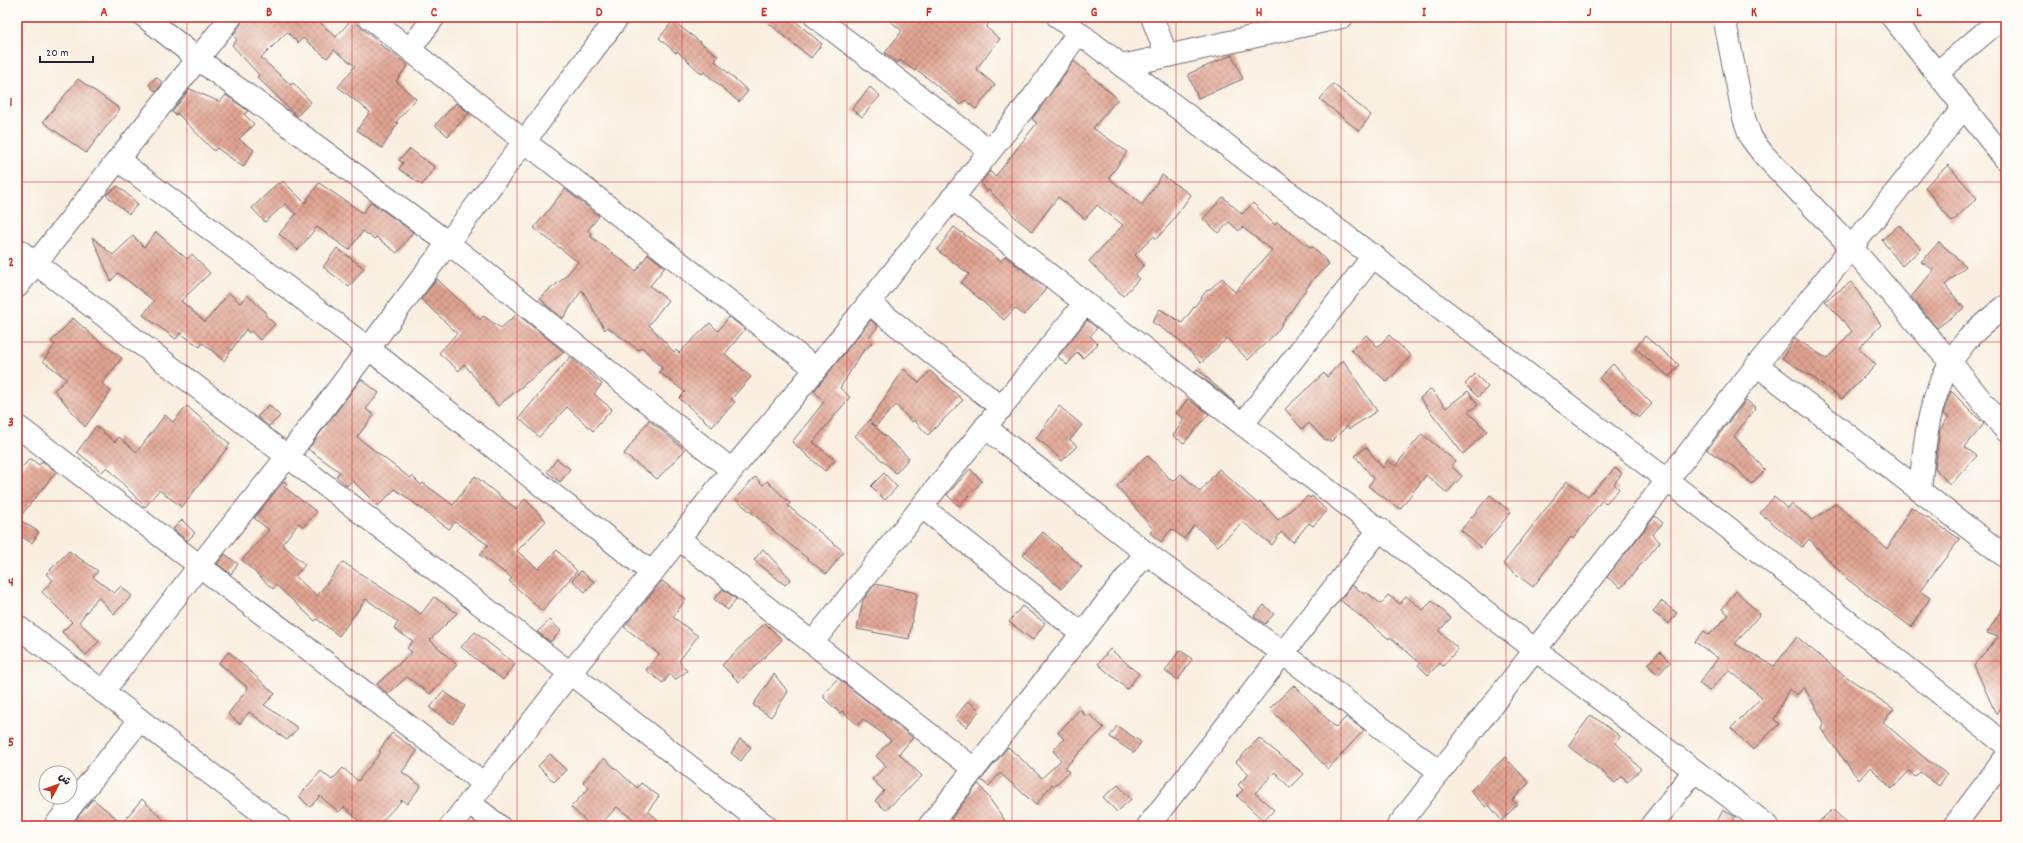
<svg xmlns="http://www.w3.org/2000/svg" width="2023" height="843" viewBox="0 0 2023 843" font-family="Dekko,'Playpen Sans Arabic',sans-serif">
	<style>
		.building { fill: url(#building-cross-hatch) }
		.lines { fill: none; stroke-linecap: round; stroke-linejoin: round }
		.minor-casing { stroke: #6d6974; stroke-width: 24 }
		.minor { stroke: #fff; stroke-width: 22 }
		.grid { fill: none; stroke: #d62828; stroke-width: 1; stroke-opacity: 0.55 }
		.neatline { fill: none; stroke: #d62828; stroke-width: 1.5 }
		.grid-label { font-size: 13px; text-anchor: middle; font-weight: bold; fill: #d62828 }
	</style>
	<defs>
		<pattern id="building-cross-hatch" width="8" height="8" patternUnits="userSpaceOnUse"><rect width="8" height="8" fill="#e1a492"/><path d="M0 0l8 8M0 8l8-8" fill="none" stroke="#b68578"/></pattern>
	</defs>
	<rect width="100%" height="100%" fill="#fdfcf7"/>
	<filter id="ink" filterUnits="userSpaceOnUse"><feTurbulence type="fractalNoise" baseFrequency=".025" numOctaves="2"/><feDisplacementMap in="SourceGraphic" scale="8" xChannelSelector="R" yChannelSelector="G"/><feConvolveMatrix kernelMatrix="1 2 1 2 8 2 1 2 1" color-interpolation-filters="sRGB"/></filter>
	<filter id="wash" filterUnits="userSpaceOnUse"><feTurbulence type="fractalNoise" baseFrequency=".012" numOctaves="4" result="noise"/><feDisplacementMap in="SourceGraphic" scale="16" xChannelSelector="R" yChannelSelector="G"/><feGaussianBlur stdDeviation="0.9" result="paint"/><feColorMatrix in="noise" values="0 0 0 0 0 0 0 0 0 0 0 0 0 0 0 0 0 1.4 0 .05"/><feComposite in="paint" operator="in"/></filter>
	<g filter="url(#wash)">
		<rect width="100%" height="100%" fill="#f9eedf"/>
		<g id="blocks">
			<g class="building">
				<polygon points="243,17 314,17 336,37 352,19 382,46 408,65 396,81 416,99 396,122 398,123 382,148 357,130 370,112 338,87 355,66 334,50 327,58 303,38 298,43 287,32 261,58 291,85 293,83 311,102 297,116 257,77 259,75 232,45 237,40 233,35 241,24"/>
				<polygon points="761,17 790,17 822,44 811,58"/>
				<polygon points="886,17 993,17 986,27 1000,39 976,69 995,85 976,109 965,100 961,105 916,69 915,71 900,60 898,63 885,53 902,31"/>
				<polygon points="673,21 718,56 715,61 748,91 739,102 704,72 702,74 677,51 676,53 659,38"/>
				<polygon points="1232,55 1243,79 1198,98 1188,74"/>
				<polygon points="1074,61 1118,99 1093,128 1127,152 1109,178 1142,205 1162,175 1191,195 1170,224 1156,239 1154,236 1135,255 1144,265 1135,275 1139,279 1123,296 1089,261 1123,225 1097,205 1085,219 1058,197 1032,231 1017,219 989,190 987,191 981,183 990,171 995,177 1037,123 1032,119"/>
				<polygon points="156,77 163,83 156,92 149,85"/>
				<polygon points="78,79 120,109 86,153 43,122"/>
				<polygon points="1333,84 1371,115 1359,131 1320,99"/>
				<polygon points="870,87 880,96 862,117 852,109"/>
				<polygon points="190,89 220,102 226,95 248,111 244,114 254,124 239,139 254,150 243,167 217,148 214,151 177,113 176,115 172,112"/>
				<polygon points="456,103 469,113 448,136 435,125"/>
				<polygon points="410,149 435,167 422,185 399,169 403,163 399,160"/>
				<polygon points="1948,165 1977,198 1952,222 1925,187"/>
				<polygon points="283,181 305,203 319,183 363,213 371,202 413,232 397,253 376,237 374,239 363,231 349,250 317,227 298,250 279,234 296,214 285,204 265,222 252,208 278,183 279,185"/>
				<polygon points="118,186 138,204 129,214 106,195"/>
				<polygon points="565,189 599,216 588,230 592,234 590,236 636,271 648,254 665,267 650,286 668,300 649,325 674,352 676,350 679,353 710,323 718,331 729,317 745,329 725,354 751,377 731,399 735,402 712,427 679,398 685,392 659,372 662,368 642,347 639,350 607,327 605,330 582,290 563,318 546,305 540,297 563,279 578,262 534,228"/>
				<polygon points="1223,197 1242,214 1253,203 1275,225 1277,222 1311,248 1313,247 1329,264 1313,279 1276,333 1248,360 1227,338 1201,363 1177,338 1152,322 1160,309 1182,323 1207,290 1208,291 1222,278 1235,292 1272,250 1242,227 1239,231 1229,222 1219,233 1203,219"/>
				<polygon points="1899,225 1921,249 1902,266 1882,240"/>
				<polygon points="954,227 1001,261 1005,256 1046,289 1024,315 1015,308 1004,320 961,283 969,274 937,250"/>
				<polygon points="156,232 187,259 192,254 210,273 181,301 205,322 229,293 240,303 247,295 267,313 265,315 275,324 260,340 251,331 249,333 246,329 224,361 203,343 200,347 180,333 176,339 143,315 154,301 118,273 111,281 92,237 113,255 133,236 144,247"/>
				<polygon points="1939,242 1966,266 1945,285 1964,308 1937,328 1911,297 1934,270 1921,262"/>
				<polygon points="337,248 364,268 349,287 323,267"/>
				<polygon points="437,279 480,320 483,316 501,328 517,314 564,352 498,406 464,364 459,371 439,353 457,333 421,299"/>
				<polygon points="1851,282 1881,325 1859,348 1876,365 1842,399 1815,379 1782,358 1795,338 1827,359 1852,331 1825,301"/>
				<polygon points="73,318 94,337 122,358 102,384 111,391 85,427 54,390 67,379 43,361 55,345 51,342"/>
				<polygon points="871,320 878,327 868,338 872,343 863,351 840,388 850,397 813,442 835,460 825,471 792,442 824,402 814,391"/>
				<polygon points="1087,320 1097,328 1090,336 1098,344 1083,358 1077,352 1067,365 1058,357"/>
				<polygon points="1366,335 1378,347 1389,335 1411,356 1387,382 1351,350"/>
				<polygon points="1645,336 1679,365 1669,377 1635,348"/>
				<polygon points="570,357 602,384 594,394 612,409 593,431 567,407 539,437 519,418"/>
				<polygon points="1343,360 1377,411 1349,429 1347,426 1332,441 1326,441 1309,423 1302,429 1285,409 1324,373 1327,377"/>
				<polygon points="1613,364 1652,404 1639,418 1599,378"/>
				<polygon points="904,369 919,383 930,371 963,400 928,435 914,420 912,422 896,405 876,426 871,423 909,458 896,473 855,436 869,421"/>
				<polygon points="1197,369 1235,403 1195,372"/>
				<polygon points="1475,374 1488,387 1478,397 1465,384"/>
				<polygon points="361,379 379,393 366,409 374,415 357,437 410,478 412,476 421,485 423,483 453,505 475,476 516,509 525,499 546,521 517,551 538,569 557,550 577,571 542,611 509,581 512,578 480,555 488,545 455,522 449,529 395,489 378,506 352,480 347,486 336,476 340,472 308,449"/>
				<polygon points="1431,389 1446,408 1468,391 1478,405 1468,412 1487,431 1463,454 1420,398"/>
				<polygon points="1951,391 1984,424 1965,447 1977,456 1950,485 1935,468 1940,429 1949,417 1943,414"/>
				<polygon points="1188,399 1209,414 1184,443 1173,436 1184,419 1176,413"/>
				<polygon points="1746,400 1756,408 1734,436 1765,470 1751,484 1737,469 1707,450"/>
				<polygon points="269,405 280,416 269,426 257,417"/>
				<polygon points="187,406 230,444 182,507 159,490 145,507 107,467 102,472 77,452 96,426 115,442 119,437 137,452 165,415 173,422"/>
				<polygon points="1059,406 1082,425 1070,440 1077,446 1062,461 1047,446 1036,438"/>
				<polygon points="649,420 685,450 657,479 624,454"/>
				<polygon points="1422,434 1455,461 1451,466 1462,476 1447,493 1426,475 1400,509 1368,486 1374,479 1355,456 1366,447 1383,468 1388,460 1395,466"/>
				<polygon points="1147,455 1173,482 1181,474 1200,492 1219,469 1258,504 1260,501 1278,520 1308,496 1310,498 1312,496 1327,511 1313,526 1309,523 1293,542 1281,532 1272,545 1243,522 1218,546 1194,525 1184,539 1172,529 1161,542 1150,533 1153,529 1117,486"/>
				<polygon points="30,458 39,465 42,461 56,472 18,519 39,532 32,543 17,534 17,474"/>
				<polygon points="557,459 570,469 560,482 547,472"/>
				<polygon points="1615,468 1622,473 1614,484 1619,489 1605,504 1602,500 1573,539 1571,537 1533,587 1503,564 1567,481 1588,496"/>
				<polygon points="970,469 982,481 959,506 947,495"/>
				<polygon points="884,473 897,487 885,500 871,486"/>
				<polygon points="755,477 763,485 767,481 790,503 788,506 844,552 826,574 735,499"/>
				<polygon points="284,481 287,484 284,487 317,512 303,527 299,523 282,544 305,565 295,576 317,596 343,562 421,614 434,597 457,613 430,640 457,665 430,694 407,677 388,694 377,684 412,652 407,648 413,641 394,629 398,622 387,614 366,599 339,636 317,619 315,621 276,585 273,589 242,560 269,530 254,518"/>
				<polygon points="1490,495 1511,512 1481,548 1461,530"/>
				<polygon points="1774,497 1788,509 1791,504 1813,520 1836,503 1887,549 1911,507 1960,539 1920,591 1930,598 1911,627 1847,579 1809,539 1802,547 1760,513"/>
				<polygon points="1655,516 1663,523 1652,535 1660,542 1621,588 1607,577"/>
				<polygon points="182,520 195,533 187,541 173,529"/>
				<polygon points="1043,532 1082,567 1061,589 1023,555"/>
				<polygon points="763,549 791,579 785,585 754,560"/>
				<polygon points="69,551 98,571 93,577 114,593 121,586 132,596 114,614 98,597 79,622 99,641 86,655 62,632 72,622 42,592 53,580 46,574"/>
				<polygon points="225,554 238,564 231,574 217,564"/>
				<polygon points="581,571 594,582 585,592 572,580"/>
				<polygon points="662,581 686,599 673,617 698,636 679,661 687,671 675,680 670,674 663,683 646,670 659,654 624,627"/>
				<polygon points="875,584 917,593 909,639 857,629 863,600"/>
				<polygon points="1352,585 1364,594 1366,592 1381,604 1388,595 1400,604 1406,596 1423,610 1432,601 1451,618 1439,631 1458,649 1443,666 1440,663 1428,675 1418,665 1420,663 1390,637 1389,639 1340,600"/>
				<polygon points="723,589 736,599 728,610 714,599"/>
				<polygon points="1736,591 1760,614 1735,644 1774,666 1797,637 1838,671 1894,709 1883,722 1927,760 1947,774 1939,786 1920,772 1915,777 1909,771 1892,789 1870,767 1859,780 1821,729 1824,722 1804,687 1797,695 1789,689 1774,719 1779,724 1753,750 1731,728 1762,697 1729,670 1709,691 1699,683 1718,658 1695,642 1704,631 1709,635 1729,615 1722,609"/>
				<polygon points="1661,601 1677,613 1669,624 1653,612"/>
				<polygon points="2006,602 2006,698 1996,714 1974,665 1998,637 1987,633"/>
				<polygon points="1264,605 1274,614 1265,624 1254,616"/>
				<polygon points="1022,606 1045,623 1033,640 1009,622"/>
				<polygon points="550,620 561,631 550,642 537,632"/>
				<polygon points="765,623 782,640 739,682 722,665"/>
				<polygon points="475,632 515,664 503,680 461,647"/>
				<polygon points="1110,649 1139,674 1127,689 1098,664"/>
				<polygon points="1180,650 1192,659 1178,680 1165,671"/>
				<polygon points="229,652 275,694 264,705 298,728 287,740 249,712 240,724 228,714 248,688 219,663"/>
				<polygon points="1660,652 1670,662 1658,675 1647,664"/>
				<polygon points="774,674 788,692 771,717 753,705"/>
				<polygon points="838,678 913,738 899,754 922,776 886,810 875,801 884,791 872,779 886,766 876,756 891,740 863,719 858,725 842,711 840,713 824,698 824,693"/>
				<polygon points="1294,685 1336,728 1346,717 1364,730 1328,769 1270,708"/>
				<polygon points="443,691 465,706 453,724 430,708"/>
				<polygon points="968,701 980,710 966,727 955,718"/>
				<polygon points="1080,709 1086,717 1089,714 1104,728 1067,765 1065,768 1069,772 1054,786 1052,784 1036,805 1000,773 989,786 981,780 1008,747 1042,778 1061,760 1053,751 1064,739 1058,733"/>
				<polygon points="1591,715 1620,736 1616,743 1641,769 1627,782 1622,776 1615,783 1604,773 1568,746"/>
				<polygon points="1117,726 1141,742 1134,753 1110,737"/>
				<polygon points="392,733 417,751 402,772 421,786 407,804 402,800 377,826 365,826 344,807 339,812 320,796 310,807 299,796 321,771 332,780 343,768 358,781 381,752 379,751"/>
				<polygon points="1259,738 1304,774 1290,788 1275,772 1255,793 1274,810 1264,821 1237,796 1243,790 1238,785 1249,774 1236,762"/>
				<polygon points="740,739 751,747 741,761 731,753"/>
				<polygon points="550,754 566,770 554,782 538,766"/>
				<polygon points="1505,757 1529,783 1512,800 1517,804 1502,821 1489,805 1486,807 1470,791"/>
				<polygon points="604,758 637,788 641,783 659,796 648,811 665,826 642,826 617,807 599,826 591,826 571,807 589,788 583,782"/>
				<polygon points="978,784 979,784 1009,826 961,826 951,819"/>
				<polygon points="1118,785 1131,799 1117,812 1103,797"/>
				<polygon points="93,799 122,823 142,799 170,826 74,826 72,824"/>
				<polygon points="1833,809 1849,826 1814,826"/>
				<polygon points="1723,810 1735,817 1730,826 1715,826"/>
			</g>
		</g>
	</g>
	<g filter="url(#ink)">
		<use href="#blocks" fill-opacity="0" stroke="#6d6974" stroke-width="1"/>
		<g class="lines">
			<g class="minor-casing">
				<g id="minor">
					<polyline points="145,17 198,59 447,242 732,470"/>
					<polyline points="369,17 524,141 816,369"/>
					<polyline points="816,17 990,151"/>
					<polyline points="1058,17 1667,480 2006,745"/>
					<polyline points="1152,17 1167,56"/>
					<polyline points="1724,17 1744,118 1751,138 1763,154 1852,248 1951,363 2006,431"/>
					<polyline points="1892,17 2006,160"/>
					<polyline points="410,49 434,17"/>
					<polyline points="1122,66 1342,17"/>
					<polyline points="1937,73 2003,17"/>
					<polyline points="118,160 368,348 652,573"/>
					<polyline points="952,198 1085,303 1534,649 1768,826"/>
					<polyline points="17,249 570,673 766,826"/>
					<polyline points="17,287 231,17"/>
					<polyline points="869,303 1002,408"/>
					<polyline points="1757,365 2006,557"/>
					<polyline points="1243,424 1374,255"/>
					<polyline points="17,426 483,783"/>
					<polyline points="985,427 1146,553 1284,654 1440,772"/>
					<path d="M1920,491C1925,436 1929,384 1967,340C1978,327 1993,316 2006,306"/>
					<polyline points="922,507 1081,633"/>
					<polyline points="679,539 974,769"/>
					<polyline points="17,626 279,826"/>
					<polyline points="812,643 1085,303"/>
					<polyline points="103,692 200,565 287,457 618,17"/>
					<polyline points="470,803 499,826"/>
					<polyline points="55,826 140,720"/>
					<polyline points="451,826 570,673 652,573 732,470 816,369 1038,91 1078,33"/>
					<polyline points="929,826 1146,553"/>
					<polyline points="1148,826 1380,529"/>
					<polyline points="1398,826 1757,365 1964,107"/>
					<polyline points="1651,826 1694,771"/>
					<polyline points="1954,826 2006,757"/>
				</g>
			</g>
			<use href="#minor" class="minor"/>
		</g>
	</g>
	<path class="grid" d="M187,17V826M352,17V826M517,17V826M682,17V826M847,17V826M1012,17V826M1176,17V826M1341,17V826M1506,17V826M1671,17V826M1836,17V826M17,182H2006M17,342H2006M17,501H2006M17,661H2006"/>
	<rect width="2023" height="843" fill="none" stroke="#fdfcf7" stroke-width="44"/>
	<g transform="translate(58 785) rotate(49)"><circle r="19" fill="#fdfcf7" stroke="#a5a5ac"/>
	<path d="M0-3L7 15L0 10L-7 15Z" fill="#c8321e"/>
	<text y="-6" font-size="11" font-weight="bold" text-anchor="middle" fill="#22223b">ش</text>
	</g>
	<path d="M40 56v6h53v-6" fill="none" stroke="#22223b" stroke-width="2"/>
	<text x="46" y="56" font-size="12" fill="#22223b" stroke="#fdfcf7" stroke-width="3" paint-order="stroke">20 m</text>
	<rect x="22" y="22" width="1979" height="799" class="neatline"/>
	<g class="grid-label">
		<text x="104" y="16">A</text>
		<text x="269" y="16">B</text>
		<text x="434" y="16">C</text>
		<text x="599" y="16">D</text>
		<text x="764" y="16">E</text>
		<text x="929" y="16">F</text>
		<text x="1094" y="16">G</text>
		<text x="1259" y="16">H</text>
		<text x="1424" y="16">I</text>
		<text x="1589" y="16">J</text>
		<text x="1754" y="16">K</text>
		<text x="1919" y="16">L</text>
		<text x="11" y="106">1</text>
		<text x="11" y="266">2</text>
		<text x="11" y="426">3</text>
		<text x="11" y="586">4</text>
		<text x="11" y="746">5</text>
	</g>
</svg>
